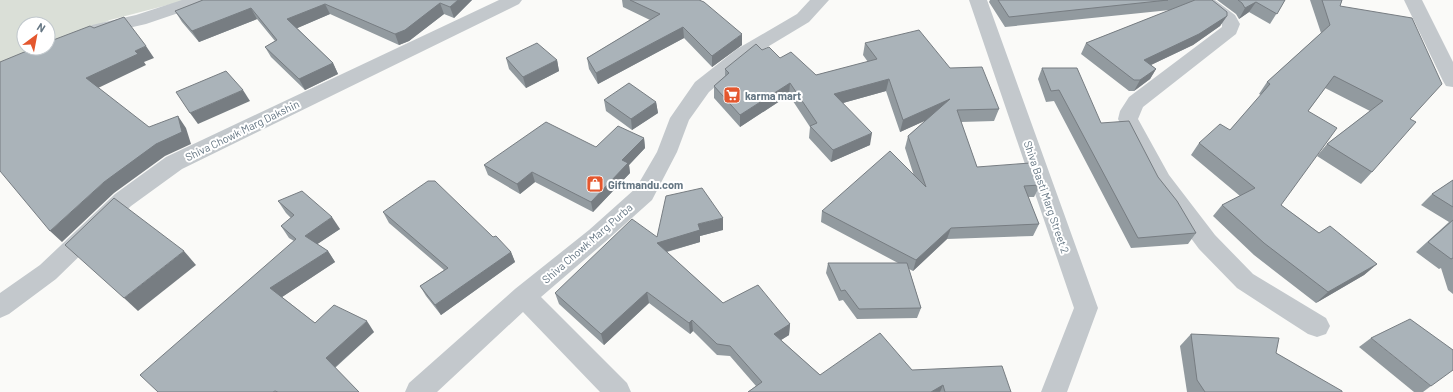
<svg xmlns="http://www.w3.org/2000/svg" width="1453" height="392" viewBox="0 0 1453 392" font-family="Barlow,sans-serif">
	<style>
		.green { fill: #dadfd7 }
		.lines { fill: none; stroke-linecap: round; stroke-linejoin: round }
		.minor { fill: #c3c8cc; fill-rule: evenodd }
		.wall { fill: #929a9f }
		.shaded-wall { fill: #777d82 }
		.building { fill: #aab3b9; stroke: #777d82 }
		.labels { text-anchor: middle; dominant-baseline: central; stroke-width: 4; stroke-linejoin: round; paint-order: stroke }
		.poi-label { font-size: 11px; font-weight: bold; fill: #657683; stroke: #fff; text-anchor: start }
		.street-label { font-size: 11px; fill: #657683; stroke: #fff }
	</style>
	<rect width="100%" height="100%" fill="#fafaf8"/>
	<polygon class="green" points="0,0 187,0 110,20 48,46 48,24 24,24 24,48 44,48 0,67"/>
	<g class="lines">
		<g class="minor">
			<polygon points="182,0 208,0 205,4 146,24 98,35 92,33 89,29 92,25 136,15"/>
			<polygon points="499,0 522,0 519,4 182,169 131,206 56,279 9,314 0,318 0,293 40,265 115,194 166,157"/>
			<polygon points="810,0 829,0 809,22 751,57 709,92 689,120 677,152 652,200 605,242 541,297 627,383 631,392 600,392 523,312 437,392 405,392 409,383 515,289 589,230 636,188 657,152 670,118 695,82 737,49 797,14"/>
			<polygon points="969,0 987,0 1098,308 1067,392 1041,392 1074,308"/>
			<polygon points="1195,0 1215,0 1235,15 1240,24 1236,34 1143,107 1138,119 1169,175 1215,235 1253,274 1326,318 1330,326 1326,334 1317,337 1308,334 1237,288 1199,249 1153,187 1118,119 1120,111 1129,97 1222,27 1222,22"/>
			<polygon points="1404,0 1422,0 1453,62 1453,87 1446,86 1443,81"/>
		</g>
	</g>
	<g class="wall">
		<polygon points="203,0 472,0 454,18 444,14 409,41 399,45 330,14 297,28 333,63 338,74 305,90 271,57 265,47 275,41 257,19 199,42 182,22 175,11"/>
		<polygon points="622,0 699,0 742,45 712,67 684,38 598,84 589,69 587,58 650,20 623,7"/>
		<polygon points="990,0 1212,0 1227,16 1220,26 1193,45 1151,65 1156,69 1150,79 1134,91 1129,91 1081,54 1086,43 1170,10 1005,27 989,2"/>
		<polygon points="1217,0 1285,0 1270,24 1249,12 1239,19 1236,14"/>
		<polygon points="1310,0 1342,0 1340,6 1410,119 1372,172 1361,184 1317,156 1327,144 1370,111 1325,88 1308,111 1281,205 1319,233 1377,264 1364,275 1316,303 1254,255 1213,216 1222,205 1240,196 1191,155 1199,143 1230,130 1261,95 1259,94 1267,82 1321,33"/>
		<polygon points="865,43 950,68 999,109 994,121 961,122 977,167 1040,185 1034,197 1028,197 1039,224 1033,236 947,239 913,271 909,269 921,308 917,318 857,319 843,300 839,301 826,273 828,263 898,263 821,222 822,211 914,176 905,148 908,136 926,120 900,132 886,91 843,103 870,145 831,162 809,138 810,127 789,95 740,127 714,98 714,86 725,76 725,69 762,50 780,58 816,75 868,62 863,55"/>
		<polygon points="506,58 557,60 559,71 526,88 509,69"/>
		<polygon points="1042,68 1158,177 1196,233 1188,244 1131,248 1054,101 1046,102 1038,79"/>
		<polygon points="604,100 656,102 658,113 632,130 606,111"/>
		<polygon points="644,138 645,148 629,165 630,173 593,212 535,182 520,194 488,175 484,165 596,147"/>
		<polygon points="1453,180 1453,294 1448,290 1441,268 1439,269 1416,252 1449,222 1421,205 1432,194"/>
		<polygon points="278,201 340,229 317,244 328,251 335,262 282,297 315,323 374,332 335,368 359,392 158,392 294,241 289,238 281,226 291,218 286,213"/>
		<polygon points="383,212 493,237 511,252 515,262 441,315 426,296 420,286 444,270 389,223"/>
		<polygon points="723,230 700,236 700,242 667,252 723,303 790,324 789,335 781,340 820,375 912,370 1011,392 748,392 756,386 730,356 717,355 693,331 690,334 649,303 604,345 559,304 555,293 657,237"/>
		<polygon points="1191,334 1276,353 1342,392 1187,392 1180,346"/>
		<polygon points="1371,338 1431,386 1423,392 1414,392 1359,347"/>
	</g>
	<g class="shaded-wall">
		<polygon points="458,0 472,0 454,18 450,7"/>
		<polygon points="1256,2 1249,12 1239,19 1245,8"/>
		<polygon points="440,3 444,14 409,41 399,45 395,34"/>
		<polygon points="325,4 330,14 293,30 287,19"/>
		<polygon points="251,8 257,19 199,42 192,31"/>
		<polygon points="1227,16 1220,26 1193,45 1138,71 1144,60"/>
		<polygon points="683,27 684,38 598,84 596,73"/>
		<polygon points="742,34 742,45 712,67 712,56"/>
		<polygon points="146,46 154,58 144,62 146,65 96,89 86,78 135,51"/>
		<polygon points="557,60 559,71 526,88 523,77"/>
		<polygon points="333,63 338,74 305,90 299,79"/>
		<polygon points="1156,69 1150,79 1134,91 1140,80"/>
		<polygon points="889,79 886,91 832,106 834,94"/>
		<polygon points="790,83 789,95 740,127 740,115"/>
		<polygon points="243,90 250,101 198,124 190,113"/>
		<polygon points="950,99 947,111 900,132 903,120"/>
		<polygon points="656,102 658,113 632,130 631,119"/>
		<polygon points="178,116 186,128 191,144 165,156 114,193 62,242 50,231 104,182"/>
		<polygon points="872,133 870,145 831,162 833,150"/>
		<polygon points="644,138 645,148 629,165 630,173 593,212 591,202 622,160"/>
		<polygon points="532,172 535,182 520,194 517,184"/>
		<polygon points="332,217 340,229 313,247 305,236"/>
		<polygon points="723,218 723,230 700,236 700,242 658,254 657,243 698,224"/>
		<polygon points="951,228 947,239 913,271 916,260"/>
		<polygon points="184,251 196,265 138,311 124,298"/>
		<polygon points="328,251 335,262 279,299 270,288"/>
		<polygon points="511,252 515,262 441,315 435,305"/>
		<polygon points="1377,264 1364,275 1316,303 1328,292"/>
		<polygon points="647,292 649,303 604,345 601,334"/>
		<polygon points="692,320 693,331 690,334 689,323"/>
		<polygon points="367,321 374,332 334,368 326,358"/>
		<polygon points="790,324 789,335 773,345 774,334"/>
		<polygon points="943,385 940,392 931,392"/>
	</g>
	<g class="building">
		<polygon points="203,0 458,0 450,7 440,3 405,30 395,34 325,4 287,19 333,63 299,79 265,47 277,40 251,8 192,31 175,11"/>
		<polygon points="630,0 699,0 704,2 742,34 712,56 683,27 596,73 587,58 660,14"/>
		<polygon points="998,0 1168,0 1009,17"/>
		<polygon points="1195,0 1212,0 1227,12 1227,16 1199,34 1144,60 1156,69 1140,80 1134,80 1086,43"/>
		<polygon points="1238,0 1285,0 1277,14 1256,2 1245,8 1242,3"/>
		<polygon points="1322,0 1342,0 1340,6 1412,18 1442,84 1410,119 1416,122 1372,172 1327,144 1383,101 1334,76 1308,111 1337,128 1281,205 1319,233 1330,226 1377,264 1328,292 1264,243 1222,205 1255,188 1199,143 1220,124 1230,130 1270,84 1267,82 1330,25"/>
		<polygon points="124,17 146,46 135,51 138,54 86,78 149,127 178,116 182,132 156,144 104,182 50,231 0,171 0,62 34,48 48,48 48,42 90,26 94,28"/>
		<polygon points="919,30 950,68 982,67 999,109 957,110 977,167 1030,163 1040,185 1024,186 1039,224 951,228 916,260 822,211 890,151 926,187 908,136 950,99 903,120 889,79 834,94 872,133 833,150 810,126 817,123 790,83 740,115 714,86 729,73 725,69 756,44 762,50 769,47 780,58 791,52 816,75 877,59 865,43"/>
		<polygon points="537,43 557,60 523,77 506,58"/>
		<polygon points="1042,68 1077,68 1101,123 1129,121 1158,177 1177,201 1196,233 1138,238 1059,90 1051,91"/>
		<polygon points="226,71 243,90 190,113 176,92"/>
		<polygon points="629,83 656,102 631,119 604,100"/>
		<polygon points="546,122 596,147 618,126 644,138 622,160 628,163 591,202 532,172 517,184 484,165"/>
		<polygon points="1453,180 1453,207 1432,194"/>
		<polygon points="428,181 435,181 493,237 496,236 511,252 435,305 420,286 448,268 383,212"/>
		<polygon points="702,188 723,218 698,224 700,230 657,243 723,303 758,285 790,324 774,334 820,375 880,333 912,370 1002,366 1011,392 945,392 943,385 931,392 748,392 762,382 730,346 717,344 692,320 689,323 647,292 601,334 555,293 632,219 657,237 666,196"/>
		<polygon points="302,191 332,217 305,236 328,251 270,288 315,323 334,305 367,321 326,358 359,392 278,392 275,391 273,392 158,392 140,375 296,239 281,226 294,215 278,201"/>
		<polygon points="114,198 184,251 124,298 65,245"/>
		<polygon points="1453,220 1453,258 1451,259 1428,242"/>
		<polygon points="828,263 907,263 921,308 859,309 845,290 841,291"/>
		<polygon points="1410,319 1453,350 1453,370 1431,386 1371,338"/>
		<polygon points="1191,334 1279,338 1276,353 1342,391 1342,392 1205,392 1197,380"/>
	</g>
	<defs>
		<g id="supermarket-square" transform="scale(0.9)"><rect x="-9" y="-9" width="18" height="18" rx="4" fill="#e4572e" stroke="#fff"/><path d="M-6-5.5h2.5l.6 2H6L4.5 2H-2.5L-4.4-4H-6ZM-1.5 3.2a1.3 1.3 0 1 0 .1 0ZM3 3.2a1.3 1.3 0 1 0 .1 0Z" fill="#fff"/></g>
		<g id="shop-square" transform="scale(0.9)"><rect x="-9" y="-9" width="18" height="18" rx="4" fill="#e4572e" stroke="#fff"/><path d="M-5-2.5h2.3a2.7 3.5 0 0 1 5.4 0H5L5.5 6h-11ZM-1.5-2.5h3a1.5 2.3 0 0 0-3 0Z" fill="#fff"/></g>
	</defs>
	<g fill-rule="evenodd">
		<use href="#supermarket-square" x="732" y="95"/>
		<use href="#shop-square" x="595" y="184"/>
	</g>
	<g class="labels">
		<g class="poi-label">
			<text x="745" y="95">karma mart</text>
			<text x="608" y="184">Giftmandu.com</text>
		</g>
		<g class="street-label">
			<text transform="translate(242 130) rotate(-26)">Shiva Chowk Marg Dakshin</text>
			<text transform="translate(1047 197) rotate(71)">Shiva Basti Marg Street 2</text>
			<text transform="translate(587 243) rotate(-41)">Shiva Chowk Marg Purba</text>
		</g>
	</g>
	<g transform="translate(36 36) rotate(32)"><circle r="19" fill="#ffffff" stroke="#c1c8cd"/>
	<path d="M0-3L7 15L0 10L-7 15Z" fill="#e4572e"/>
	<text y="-6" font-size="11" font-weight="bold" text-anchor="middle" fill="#657683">N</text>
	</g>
</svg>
